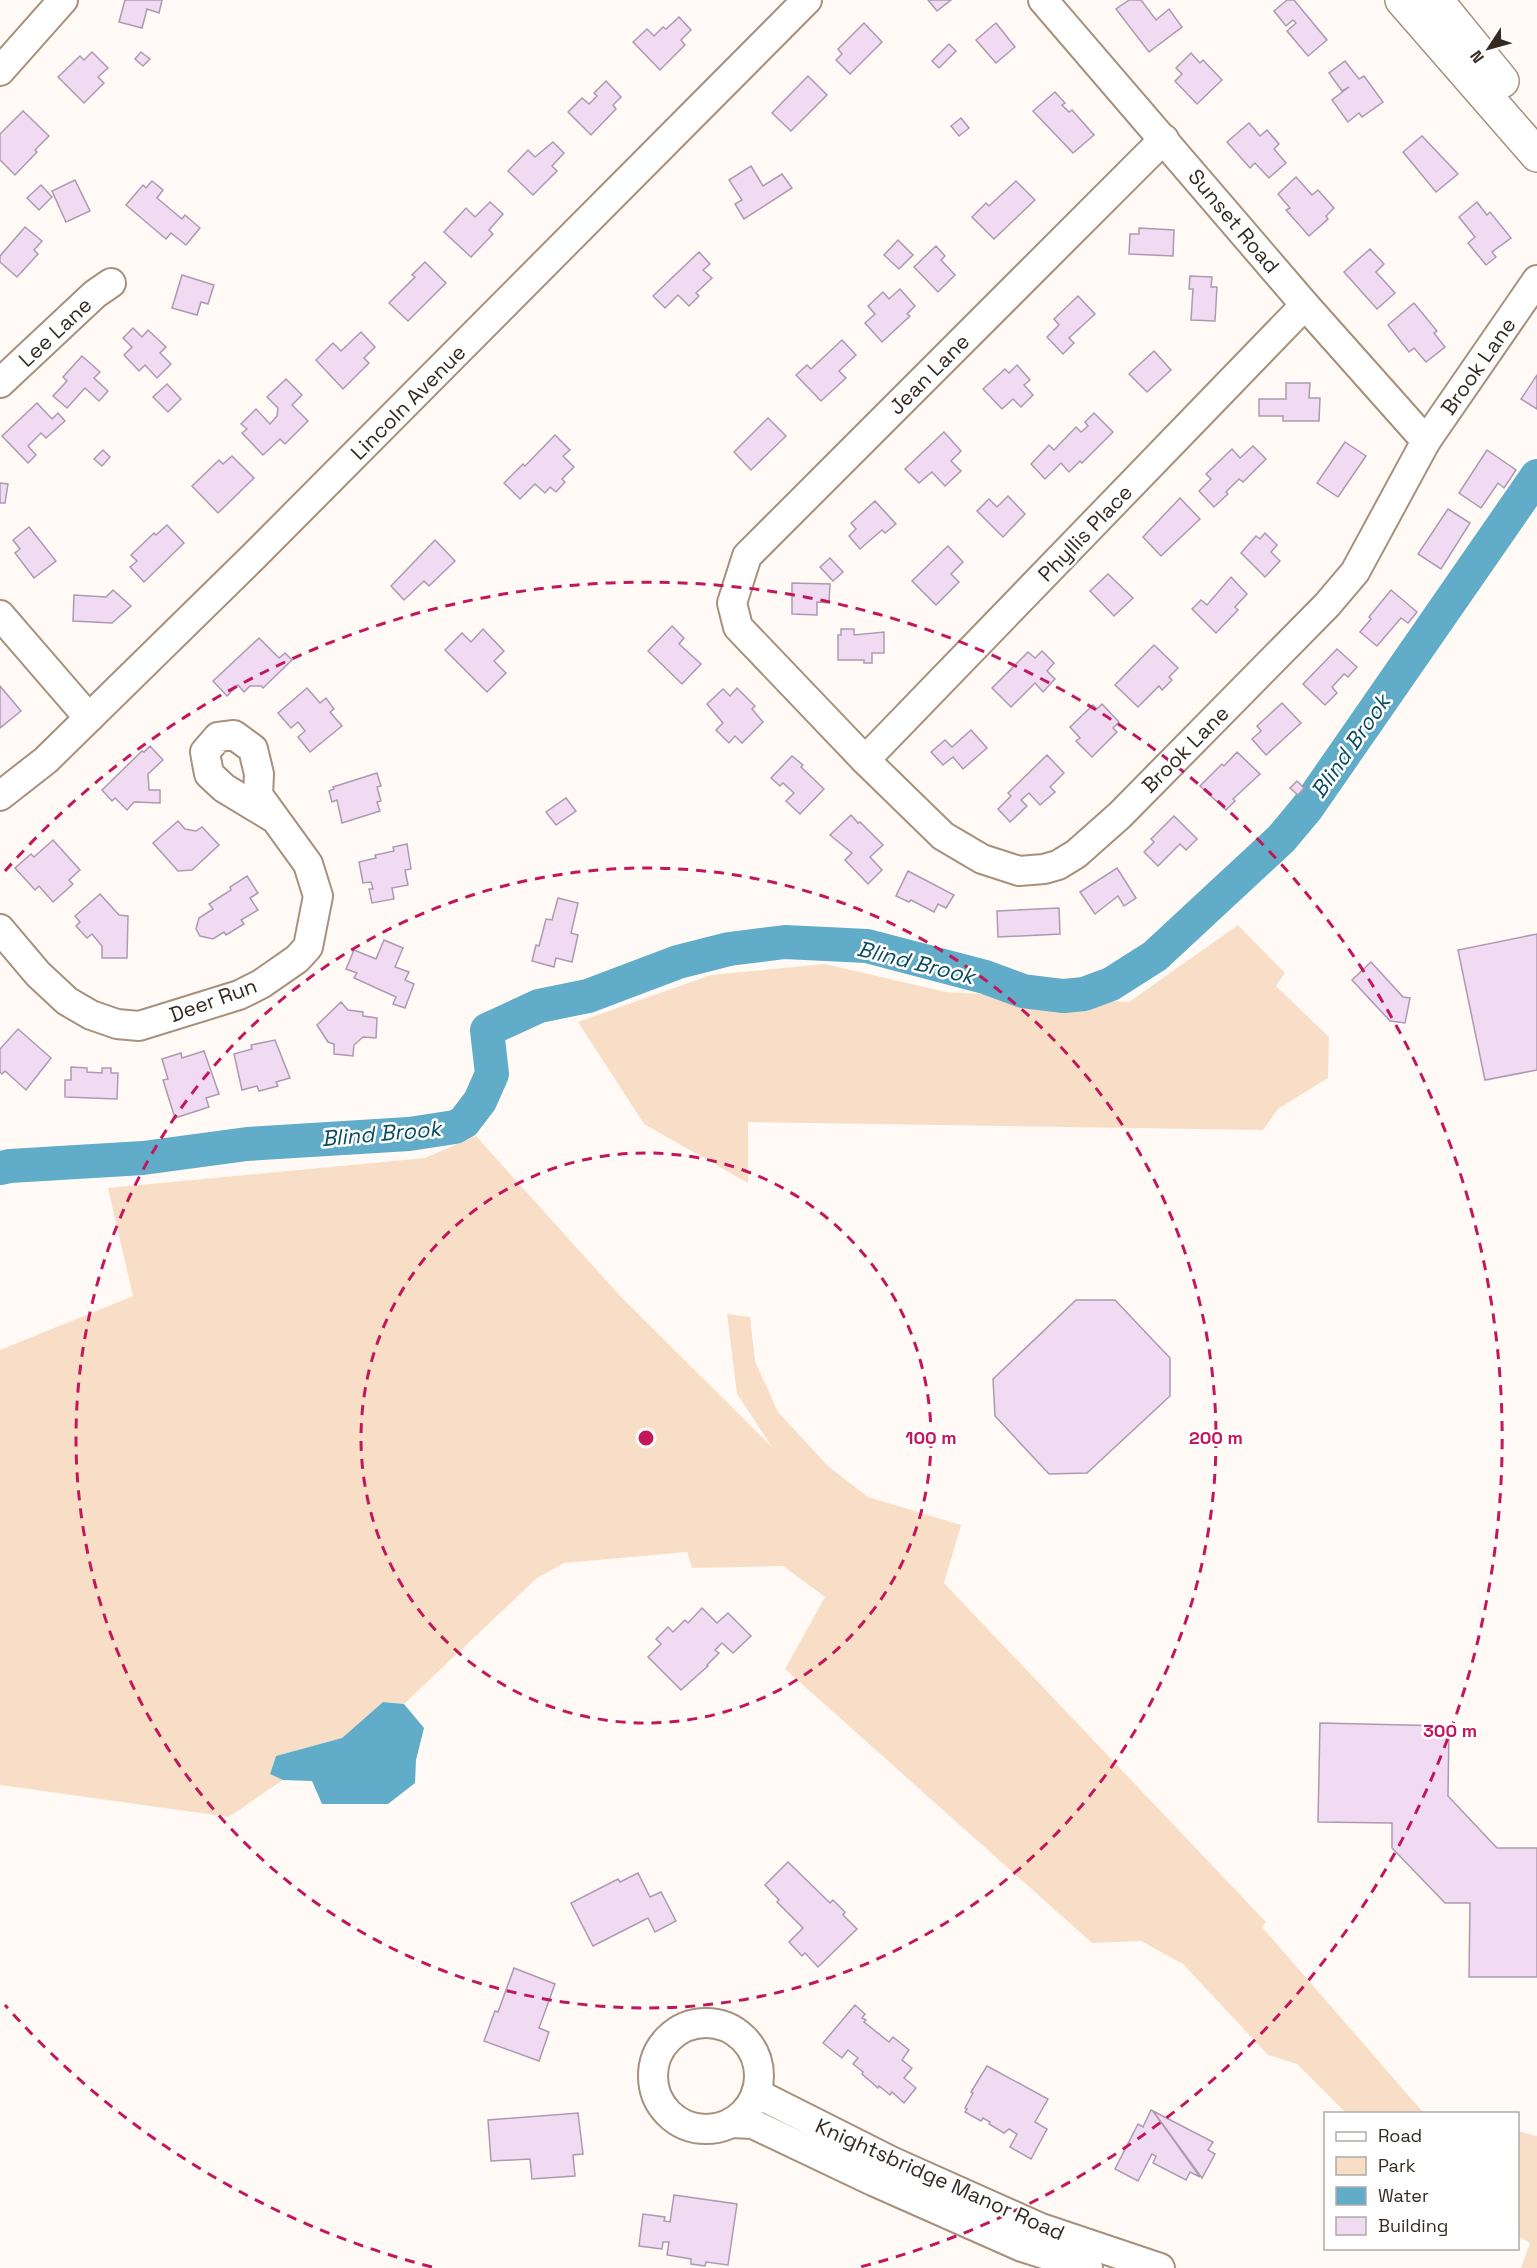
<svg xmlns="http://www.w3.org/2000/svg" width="1537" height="2268" viewBox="0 0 1537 2268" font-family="'Space Grotesk',sans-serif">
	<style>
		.green { fill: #f9dec7 }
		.water { fill: #61acc8 }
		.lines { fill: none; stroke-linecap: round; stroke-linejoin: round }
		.river { stroke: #61acc8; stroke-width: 34 }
		.building { fill: #f0dbf3; stroke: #ad9ab1; stroke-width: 1.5 }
		.minor-casing { stroke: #a7907c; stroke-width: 32 }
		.major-casing { stroke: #a7907c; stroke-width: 36 }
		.minor { stroke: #fff; stroke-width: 28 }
		.major { stroke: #fff; stroke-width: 33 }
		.ring { fill: none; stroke: #c2185b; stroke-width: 3; stroke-dasharray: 10 8 }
		.labels { text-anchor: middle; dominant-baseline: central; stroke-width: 5; stroke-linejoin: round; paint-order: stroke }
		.street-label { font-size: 21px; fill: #342a22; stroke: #fff }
		.water-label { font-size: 22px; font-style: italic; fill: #094c60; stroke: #fff }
		.centre { fill: #c2185b; stroke: #fff; stroke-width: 3 }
		.ring-label { font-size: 18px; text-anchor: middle; font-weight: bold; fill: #c2185b; stroke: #fff; stroke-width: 5; stroke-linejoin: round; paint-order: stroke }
	</style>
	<rect width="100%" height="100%" fill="#fffaf5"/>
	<g class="green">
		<polygon points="1238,925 1285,973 1276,986 1329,1037 1328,1078 1278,1109 1263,1130 748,1122 748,1183 644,1124 578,1022 711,975 825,964 946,992 1129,1002"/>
		<polygon points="476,1136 622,1298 772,1447 737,1394 727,1314 750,1317 755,1361 778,1412 828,1466 868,1497 961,1525 944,1583 1266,1922 1262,1927 1422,2111 1434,2113 1346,2113 1297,2064 1268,2055 1183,1964 1141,1941 1092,1943 785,1669 825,1597 783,1566 692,1568 687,1552 564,1563 537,1578 404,1704 383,1702 342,1738 276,1756 270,1773 283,1780 229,1817 0,1785 0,1350 133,1296 108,1188 425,1158"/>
		<polygon points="1518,2131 1537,2136 1537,2268 1521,2268 1530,2243 1518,2236"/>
	</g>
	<polygon class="water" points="383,1702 404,1704 424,1728 416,1760 415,1783 388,1804 322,1804 312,1781 283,1780 270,1774 276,1756 342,1738"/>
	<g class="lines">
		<polyline class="river" points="0,1168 10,1166 143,1158 247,1144 409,1134 455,1127 464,1122 480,1101 492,1074 487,1030 539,1006 588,996 678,962 729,949 785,942 867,946 985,977 1023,991 1064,996 1084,994 1111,984 1155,956 1281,839 1307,808 1537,476"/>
	</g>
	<g class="building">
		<polygon points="125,0 162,0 159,13 147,9 142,28 119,22"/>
		<polygon points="928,0 951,0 937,11"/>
		<polygon points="1129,0 1141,0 1156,20 1169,9 1182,27 1149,52 1116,9"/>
		<polygon points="1287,0 1294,0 1327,40 1308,56 1287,31 1296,23 1293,20 1286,26 1274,11"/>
		<polygon points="679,17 691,30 681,40 685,45 660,70 633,42 647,29 654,36 663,27 666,29"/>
		<polygon points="864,23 882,42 850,74 836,60 842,54 838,49"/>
		<polygon points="996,23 1015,47 996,63 976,40"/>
		<polygon points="949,44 956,51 939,68 932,61"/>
		<polygon points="92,52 108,68 98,77 104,83 84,103 58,77 80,56 84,60"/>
		<polygon points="141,52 150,59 143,66 135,59"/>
		<polygon points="1191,53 1200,63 1203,60 1222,80 1197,104 1175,81 1182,74 1176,68"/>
		<polygon points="1345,61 1359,79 1364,76 1383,102 1362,117 1359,113 1348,122 1332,100 1349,87 1342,91 1329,73"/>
		<polygon points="808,76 827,95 791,131 772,113"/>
		<polygon points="606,81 621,97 613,105 616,109 591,135 568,112 582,98 589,104 597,96 594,93"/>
		<polygon points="1055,92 1065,103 1062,105 1069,112 1072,110 1094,135 1073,153 1033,111"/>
		<polygon points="23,111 49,136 35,150 37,152 15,175 0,160 0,134"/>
		<polygon points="961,118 969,128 959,136 951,126"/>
		<polygon points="1249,123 1260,136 1267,130 1279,144 1274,149 1286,163 1269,178 1255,163 1250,168 1227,142"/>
		<polygon points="1422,136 1458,174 1436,192 1403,152"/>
		<polygon points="553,142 564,153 552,166 557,171 533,195 508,171 528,150 535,157"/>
		<polygon points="751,166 763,186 782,174 792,188 744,219 735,204 742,200 729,180"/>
		<polygon points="1296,177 1312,195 1318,190 1334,208 1326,216 1328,219 1309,236 1286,210 1290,208 1278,194"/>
		<polygon points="75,180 90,211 66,222 52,191"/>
		<polygon points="152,181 163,190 157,198 182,219 185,215 200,228 186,245 171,233 166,239 126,205 143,185 146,188"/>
		<polygon points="1016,181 1035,200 994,239 972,217 986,203 989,206"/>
		<polygon points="41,185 52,197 39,210 27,198"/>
		<polygon points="490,202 503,214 489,230 493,234 471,257 444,232 466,208 475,217"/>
		<polygon points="1477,202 1487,215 1490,212 1511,238 1492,252 1496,257 1486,265 1468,243 1475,237 1459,217"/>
		<polygon points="25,227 42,241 34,250 38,254 17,277 0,262 0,256"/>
		<polygon points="1139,228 1174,230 1173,256 1129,254 1130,234 1139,234"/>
		<polygon points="898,240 913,255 899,269 884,255"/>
		<polygon points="936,246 945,256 941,260 955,275 938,292 914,267"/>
		<polygon points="1370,249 1384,264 1376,272 1395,293 1377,309 1344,272"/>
		<polygon points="699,252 710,264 703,270 712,278 696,293 699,296 689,306 678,295 665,308 653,296"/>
		<polygon points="425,262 446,283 408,321 389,303 415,277 412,275"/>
		<polygon points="182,275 214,285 208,304 201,302 197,315 172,308"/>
		<polygon points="1190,276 1212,277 1211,287 1217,287 1215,321 1191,320 1193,289 1189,289"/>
		<polygon points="900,289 915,306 907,314 910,316 882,342 865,323 875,314 868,306 883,292 889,299"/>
		<polygon points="1078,296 1095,314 1069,338 1074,343 1063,354 1047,337 1059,325 1054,319"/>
		<polygon points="1414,303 1437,331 1434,333 1445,347 1426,362 1414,348 1409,352 1388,325"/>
		<polygon points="133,328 142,337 148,330 166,347 160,353 171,364 157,378 145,365 139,371 124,355 132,347 123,338"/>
		<polygon points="361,332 375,347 364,358 369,363 343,389 316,360 333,343 341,351"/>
		<polygon points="842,340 856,355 839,371 846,378 821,401 796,375 807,365 811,369"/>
		<polygon points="1154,351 1171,370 1147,392 1129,374"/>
		<polygon points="82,356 100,372 94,378 108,391 99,401 85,388 67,408 53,396 67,381 63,377"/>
		<polygon points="1017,365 1030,380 1024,385 1033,395 1021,407 1013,399 1002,409 983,389 1005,369 1009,373"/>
		<polygon points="1537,375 1537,409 1521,399"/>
		<polygon points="286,379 302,395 292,405 308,421 285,444 280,439 263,455 242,433 247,429 241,424 256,409 270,424 277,416 278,408 267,397"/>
		<polygon points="1286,383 1310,383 1309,398 1320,398 1319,421 1283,421 1283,416 1259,416 1259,399 1286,399"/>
		<polygon points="167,384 181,399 168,412 153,397"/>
		<polygon points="37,403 52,419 58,413 65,421 46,438 41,433 28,446 36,455 28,463 2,436"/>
		<polygon points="1094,413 1113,432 1082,463 1080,461 1069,472 1061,463 1045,479 1031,464 1049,445 1054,450 1076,427 1081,432 1088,426 1085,422"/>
		<polygon points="768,418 786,436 751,470 734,452"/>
		<polygon points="944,432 961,451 951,461 961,471 945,486 932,472 919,483 905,469"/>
		<polygon points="555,435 570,450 563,456 574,467 562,479 565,482 556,492 550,487 545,493 535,484 520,499 504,483 523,464 525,466"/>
		<polygon points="1345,442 1366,456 1338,497 1317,483"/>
		<polygon points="1253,446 1266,459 1243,482 1239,479 1226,492 1228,494 1214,507 1199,491 1211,479 1206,474 1232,449 1240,458"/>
		<polygon points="103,450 110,457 102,466 94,459"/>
		<polygon points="1487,450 1516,470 1504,488 1498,483 1481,508 1459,493"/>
		<polygon points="232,456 254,478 218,513 192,486 219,460 223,464"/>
		<polygon points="0,483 8,484 5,503 0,503"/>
		<polygon points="1008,496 1025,514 1003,537 977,511 989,499 997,507"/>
		<polygon points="1180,498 1200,519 1161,556 1143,537"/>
		<polygon points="875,501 896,524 885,533 882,530 860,549 849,536 856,529 851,523"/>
		<polygon points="1448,509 1470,523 1441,569 1418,554"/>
		<polygon points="167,525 184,543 144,582 130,567 137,561 131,555 154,533 156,535"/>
		<polygon points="29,527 56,561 34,578 15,553 20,549 13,540"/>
		<polygon points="1265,533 1277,545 1271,552 1280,561 1265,577 1241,553 1256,536 1260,539"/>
		<polygon points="435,540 455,561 429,586 424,581 404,600 391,586"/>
		<polygon points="948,546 963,562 951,574 959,582 936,605 912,581"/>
		<polygon points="830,558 843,572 833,581 820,567"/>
		<polygon points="1108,574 1133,598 1114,616 1090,591"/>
		<polygon points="1231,577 1247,594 1235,607 1238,610 1216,633 1192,609 1201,600 1207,605"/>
		<polygon points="792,583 830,584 829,603 817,602 817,615 792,614"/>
		<polygon points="113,590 131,606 112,623 73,621 74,595 106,597"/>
		<polygon points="1391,590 1417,612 1408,623 1401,618 1377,646 1360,632 1371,619 1369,617"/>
		<polygon points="672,626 684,638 679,644 701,664 682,684 648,651"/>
		<polygon points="483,629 504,651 494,661 506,673 487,692 445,650 462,633 471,642"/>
		<polygon points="841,629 854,629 854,635 884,632 884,653 872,653 872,663 864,663 864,660 838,660 838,635 841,635"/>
		<polygon points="259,638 279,658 285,653 292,660 263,688 261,686 250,686 244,692 238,685 227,696 213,681"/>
		<polygon points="1154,645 1178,668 1169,677 1172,680 1162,690 1159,686 1138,707 1115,685"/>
		<polygon points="1337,649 1357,667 1348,677 1344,674 1332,687 1337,693 1325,705 1303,684"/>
		<polygon points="1042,651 1054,663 1047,671 1055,679 1043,692 1035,683 1011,707 992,688 1028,652 1035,658"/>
		<polygon points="0,686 21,711 0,728"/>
		<polygon points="307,688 320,703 326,698 334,709 330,712 342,726 310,752 298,737 305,731 298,722 291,728 278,713"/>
		<polygon points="737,688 755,706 752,709 763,722 742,743 735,736 729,743 716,730 723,723 707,704 723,689 730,696"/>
		<polygon points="1282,703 1301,723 1266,755 1252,739 1261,731 1257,726"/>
		<polygon points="1102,704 1119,722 1113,728 1117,732 1092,757 1076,741 1080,738 1070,727 1093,705 1097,709"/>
		<polygon points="971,730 987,748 963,769 953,757 943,765 931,752 945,740 952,747"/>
		<polygon points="150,746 163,760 148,774 149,790 160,790 160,803 134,802 127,810 115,798 112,801 102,790 142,751 144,752"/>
		<polygon points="1237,752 1260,774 1233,799 1235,801 1226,810 1200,786 1222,764 1224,766"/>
		<polygon points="1047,755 1064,773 1050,787 1055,792 1040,805 1029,793 1021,800 1027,806 1010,822 998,809 1011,796 1008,793"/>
		<polygon points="792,756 803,765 801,767 824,789 800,814 786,801 794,793 783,783 780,786 771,778"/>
		<polygon points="377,773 381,786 377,787 381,801 377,802 380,811 342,823 337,800 332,802 329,791 334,789 333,787"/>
		<polygon points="1297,781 1304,788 1298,795 1290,788"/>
		<polygon points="566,798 576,811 556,825 546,812"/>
		<polygon points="851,815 858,823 860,822 883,845 870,857 882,870 868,884 845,860 852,853 830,835"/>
		<polygon points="1174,816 1197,839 1186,850 1180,844 1158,866 1144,852 1154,842 1151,839"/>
		<polygon points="178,821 185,829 196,831 202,827 219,845 192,870 178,871 153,843"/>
		<polygon points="53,840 80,870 69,880 73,884 53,902 39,886 35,890 15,868 31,854 34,857"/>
		<polygon points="407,844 411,869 405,870 408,885 392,888 394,899 372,903 369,889 373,889 371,882 363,883 359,862 376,858 375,855 394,851 393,847"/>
		<polygon points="1117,868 1136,898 1124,906 1118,896 1095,914 1080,892"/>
		<polygon points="908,871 954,895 946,908 938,904 934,912 911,900 909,902 896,896"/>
		<polygon points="247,876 258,893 250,898 258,910 241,920 244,924 226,935 224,932 213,939 200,936 196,929 199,918 213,909 209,904 231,890 230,887"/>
		<polygon points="100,894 119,915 128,916 127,958 102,958 102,946 92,934 87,938 76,926 80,922 75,916"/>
		<polygon points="558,898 578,903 571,933 578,935 572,962 556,958 554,967 532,961 536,945 539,946 546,919 552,920"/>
		<polygon points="1059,908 1060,934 998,937 997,911"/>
		<polygon points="1537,934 1537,1070 1485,1080 1458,950"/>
		<polygon points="384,940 403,948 395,967 409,972 405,980 414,984 405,1008 393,1004 396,997 354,978 357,973 346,969 354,950 376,959"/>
		<polygon points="1371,962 1403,997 1410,998 1405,1023 1390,1021 1352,980"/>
		<polygon points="341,1002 348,1010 363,1012 363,1016 377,1018 376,1038 363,1037 354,1045 353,1056 334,1054 334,1044 328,1042 317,1025"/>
		<polygon points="18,1029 51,1058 26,1090 5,1071 2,1074 0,1072 0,1049"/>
		<polygon points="275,1040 290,1078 276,1082 278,1086 259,1091 257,1086 242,1090 234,1054 252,1049 251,1045"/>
		<polygon points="204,1051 219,1094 206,1098 209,1107 175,1118 163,1080 168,1079 162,1059 181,1053 182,1058"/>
		<polygon points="71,1067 87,1068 87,1072 102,1073 102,1068 111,1068 111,1073 118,1073 117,1099 65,1097 65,1080 71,1080"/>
		<polygon points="1076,1300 1115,1300 1170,1358 1170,1396 1087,1473 1049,1474 995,1416 993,1379"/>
		<polygon points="702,1608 717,1623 728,1613 751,1636 733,1653 722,1643 715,1650 719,1653 707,1665 708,1666 681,1690 648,1657 661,1644 656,1639 668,1627 673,1632 685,1620 688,1623"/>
		<polygon points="1320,1723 1449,1726 1448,1796 1497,1848 1537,1848 1537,1977 1469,1977 1470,1903 1445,1903 1392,1848 1392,1823 1318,1822"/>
		<polygon points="788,1862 830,1903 833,1900 845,1912 843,1915 857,1929 818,1967 805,1953 802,1956 789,1942 803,1928 777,1902 779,1900 765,1885"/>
		<polygon points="638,1873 650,1897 661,1892 676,1921 655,1932 648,1918 593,1946 571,1903 618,1879 620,1882"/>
		<polygon points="514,1968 555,1984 539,2028 549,2032 539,2061 484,2041 495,2011 498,2012"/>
		<polygon points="855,2005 865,2014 862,2018 866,2020 864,2022 889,2042 893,2037 909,2050 902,2060 912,2068 904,2078 916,2088 904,2103 892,2092 890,2095 879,2086 878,2088 862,2074 863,2072 853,2064 858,2058 848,2050 842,2058 823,2043"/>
		<polygon points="987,2066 1048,2099 1035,2122 1047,2129 1031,2159 1010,2147 1017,2134 1009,2129 1004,2133 989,2124 990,2122 983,2118 981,2121 965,2112 967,2109 965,2108 973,2093 971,2092"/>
		<polygon points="1151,2110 1153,2111 1200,2177 1190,2172 1186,2180 1153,2163 1156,2156 1152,2154 1138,2181 1115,2169 1138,2124 1143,2127"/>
		<polygon points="1153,2111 1213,2142 1208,2150 1215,2154 1202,2178"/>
		<polygon points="578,2113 583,2154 573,2155 575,2176 532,2179 530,2159 491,2161 488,2120"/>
		<polygon points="674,2195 737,2204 728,2265 706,2262 705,2266 691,2264 691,2259 667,2255 669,2242 663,2242 662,2249 639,2246 643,2214 665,2217 664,2221 670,2222"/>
	</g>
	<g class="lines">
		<g class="minor-casing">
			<g id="minor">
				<polyline points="1043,0 1305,305 1426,441"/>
				<polyline points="0,71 63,0"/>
				<polyline points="1164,139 747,556 732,603 738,627 865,760 943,836 982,859 1019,871 1044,869 1058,865 1076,854 1120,815 1327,605 1355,572 1426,441 1537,280"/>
				<polyline points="0,383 95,294 111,283"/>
				<polyline points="0,615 89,718"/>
				<polyline points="865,760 1305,305"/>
				<polyline points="0,796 46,760 253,557 807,0"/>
				<polyline points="0,929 38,974 67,1001 91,1015 117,1024 139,1026 239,995 261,984 297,959 308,947 318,896 308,864 258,795 259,774 253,749 234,735 218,737 205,752 209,774 224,788 272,817"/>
				<circle cx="706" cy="2076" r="53"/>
				<polyline points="756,2093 891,2161 1041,2228 1160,2268"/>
				<polyline points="731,2123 753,2124 873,2181 1022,2247 1088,2268"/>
			</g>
		</g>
		<g class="major-casing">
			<g id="major">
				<polyline points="1402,0 1537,155"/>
				<polyline points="1436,0 1502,81"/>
			</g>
		</g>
		<use href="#minor" class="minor"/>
		<use href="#major" class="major"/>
	</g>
	<g class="ring">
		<circle cx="646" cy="1438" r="285"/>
		<circle cx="646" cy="1438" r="570"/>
		<path d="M432 2267A856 856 0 0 1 5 2005M5 871A856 856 0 1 1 860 2267"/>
	</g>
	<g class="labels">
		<g class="street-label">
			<text transform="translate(1234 221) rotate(50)">Sunset Road</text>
			<text transform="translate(55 332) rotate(-43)">Lee Lane</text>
			<text transform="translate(1478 366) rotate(-55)">Brook Lane</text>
			<text transform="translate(929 374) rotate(-45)">Jean Lane</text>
			<text transform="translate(408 402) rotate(-45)">Lincoln Avenue</text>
			<text transform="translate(1085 533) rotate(-46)">Phyllis Place</text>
			<text transform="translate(1185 749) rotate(-45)">Brook Lane</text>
			<text transform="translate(213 1000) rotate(-20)">Deer Run</text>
			<text transform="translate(940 2179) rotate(24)">Knightsbridge Manor Road</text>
		</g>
		<g class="water-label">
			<text transform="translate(1350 746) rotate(-55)">Blind Brook</text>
			<text transform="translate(916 962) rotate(14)">Blind Brook</text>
			<text transform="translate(381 1133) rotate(-5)">Blind Brook</text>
		</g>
	</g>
	<circle cx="646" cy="1438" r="9" class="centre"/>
	<g class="ring-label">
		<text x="931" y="1444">100 m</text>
		<text x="1216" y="1444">200 m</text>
		<text x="1450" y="1737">300 m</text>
	</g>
	<rect x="1324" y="2112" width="195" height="138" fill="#ffffff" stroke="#aeaaa7" stroke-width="1.5"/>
	<rect x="1336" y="2132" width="30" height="9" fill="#ffffff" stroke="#aeaaa7" stroke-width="1.5"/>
	<text x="1378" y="2142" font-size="18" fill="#342a22">Road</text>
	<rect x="1336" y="2157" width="30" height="18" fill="#f9dec7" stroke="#aeaaa7" stroke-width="1.5"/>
	<text x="1378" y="2172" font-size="18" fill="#342a22">Park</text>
	<rect x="1336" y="2187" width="30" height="18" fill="#61acc8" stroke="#aeaaa7" stroke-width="1.5"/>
	<text x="1378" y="2202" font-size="18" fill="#342a22">Water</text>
	<rect x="1336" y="2217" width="30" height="18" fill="#f0dbf3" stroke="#aeaaa7" stroke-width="1.5"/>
	<text x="1378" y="2232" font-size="18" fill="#342a22">Building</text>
	<g transform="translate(1489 48) rotate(234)" stroke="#ffffff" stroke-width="4.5" paint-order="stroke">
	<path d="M0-4.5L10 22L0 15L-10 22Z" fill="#342a22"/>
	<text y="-9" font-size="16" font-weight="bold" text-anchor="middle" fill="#342a22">N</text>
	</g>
</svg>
